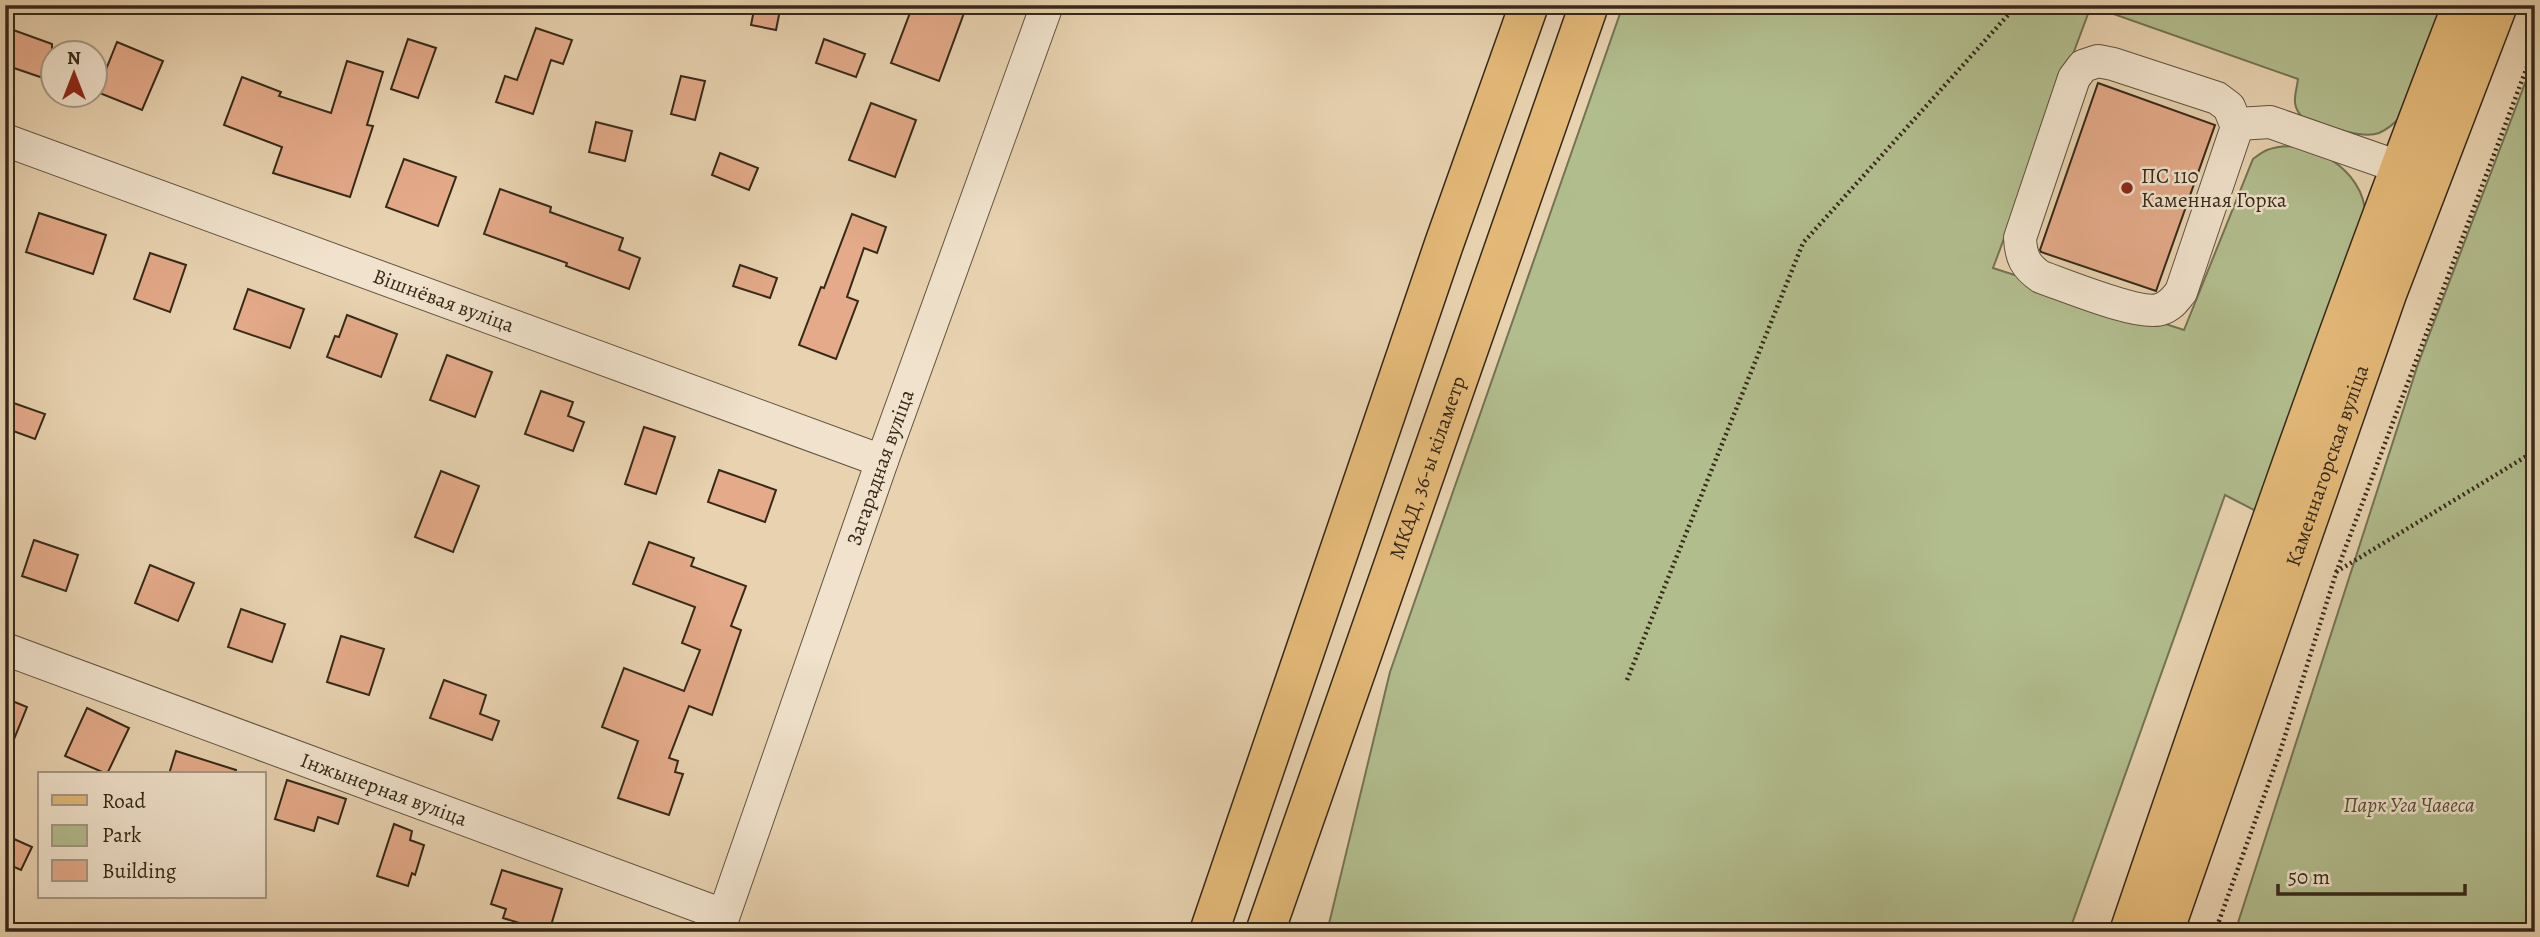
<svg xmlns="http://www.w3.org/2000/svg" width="2540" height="937" viewBox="0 0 2540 937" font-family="Alegreya,serif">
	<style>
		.green { fill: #b2bd8e; stroke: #747354; stroke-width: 2 }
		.building { fill: #e4aa89; stroke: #362919; stroke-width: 2 }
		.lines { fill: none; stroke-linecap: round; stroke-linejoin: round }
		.minor-casing { stroke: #62533f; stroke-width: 34 }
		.major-casing { stroke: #362919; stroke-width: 41 }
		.highway-casing { stroke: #362919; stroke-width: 41 }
		.path { stroke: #362919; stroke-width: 4.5; stroke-dasharray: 2 3.5; stroke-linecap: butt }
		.minor { stroke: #f0e2cc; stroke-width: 32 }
		.major { stroke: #e4b978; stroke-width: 38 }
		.highway { stroke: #e4b978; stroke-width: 38 }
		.poi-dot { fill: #8f2418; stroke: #f0e2cc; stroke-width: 2.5 }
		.labels { text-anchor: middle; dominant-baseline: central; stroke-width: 5; stroke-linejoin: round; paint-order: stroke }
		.poi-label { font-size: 21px; fill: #362919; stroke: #f0e2cc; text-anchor: start }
		.street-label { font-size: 21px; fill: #362919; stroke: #f0e2cc }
		.park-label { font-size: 21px; font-style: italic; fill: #554e36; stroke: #f0e2cc }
	</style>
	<rect width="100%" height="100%" fill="#e8d2b0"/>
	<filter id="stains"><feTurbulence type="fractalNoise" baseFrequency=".00286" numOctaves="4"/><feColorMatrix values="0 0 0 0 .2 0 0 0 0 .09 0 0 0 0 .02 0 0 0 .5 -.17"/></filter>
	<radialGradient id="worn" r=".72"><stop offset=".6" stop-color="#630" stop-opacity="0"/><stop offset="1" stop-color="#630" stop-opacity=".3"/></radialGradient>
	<g class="green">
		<path d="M1623,5H2443L2401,116C2395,123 2388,129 2379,133C2361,140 2321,124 2303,118C2290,105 2296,95 2298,79L2091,6L1993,268L2184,330L2253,159C2257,156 2262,152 2267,150C2308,134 2365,171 2365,214L2258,512L2225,495L2069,932H1327L1390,672Z"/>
		<polygon points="2535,57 2535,932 2235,932 2418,364"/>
	</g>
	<g class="building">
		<polygon points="755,5 781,5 776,30 751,25"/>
		<polygon points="913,5 943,5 964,13 939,81 891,63"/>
		<polygon points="5,27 52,44 52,81 5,65"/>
		<polygon points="536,28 572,40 563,64 551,60 533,114 496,102 505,76 517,80"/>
		<polygon points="408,39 436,48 418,98 391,89"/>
		<polygon points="824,39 865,54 856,77 816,63"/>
		<polygon points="117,42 163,61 142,110 97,92"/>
		<polygon points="347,61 383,72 367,125 373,126 350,197 273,173 282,147 224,125 242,77 281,92 279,96 331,113"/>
		<polygon points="681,76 705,81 695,120 671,114"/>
		<polygon points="2098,83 2215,125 2156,291 2041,252 2040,250"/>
		<polygon points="871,103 916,120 895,177 849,160"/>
		<polygon points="596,122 632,131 625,161 589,152"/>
		<polygon points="720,153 758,168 749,190 712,175"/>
		<polygon points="404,159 456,177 438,226 386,207"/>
		<polygon points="500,189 551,207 550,212 623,238 619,250 640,258 629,289 566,266 567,263 484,234"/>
		<polygon points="39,213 106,235 93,274 26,252"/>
		<polygon points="852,214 886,227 877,253 864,248 847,297 858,301 836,359 799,345 821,287 824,288"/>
		<polygon points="150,253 186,265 170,312 134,299"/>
		<polygon points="740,265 777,278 770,298 733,286"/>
		<polygon points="248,289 304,309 290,348 234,329"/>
		<polygon points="347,315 397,334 381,377 327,357 335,336 339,337"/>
		<polygon points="447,355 492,372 475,417 430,400"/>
		<polygon points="541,391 573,402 568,416 584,422 573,451 525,434"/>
		<polygon points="5,400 45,414 35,439 5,428"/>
		<polygon points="644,427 675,437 656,494 625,484"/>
		<polygon points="719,470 776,490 765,522 708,502"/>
		<polygon points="441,471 479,486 453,552 415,537"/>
		<polygon points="34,540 78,555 66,591 22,576"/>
		<polygon points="649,542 694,558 691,566 746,586 731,626 741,630 712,715 689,706 669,758 678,761 675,772 683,774 669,815 618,798 638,741 602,727 624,668 684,691 700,650 682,643 695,607 633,584"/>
		<polygon points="150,565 194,583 178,621 135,603"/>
		<polygon points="241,609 285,624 272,662 228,647"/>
		<polygon points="341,636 384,649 369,695 327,682"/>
		<polygon points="444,680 486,695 480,714 499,721 492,740 430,718"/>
		<polygon points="5,698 27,707 6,759 5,758"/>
		<polygon points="87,708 129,728 107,774 65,756"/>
		<polygon points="176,751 236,770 235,774 169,774"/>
		<polygon points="287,780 346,799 338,824 318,817 314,831 275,819"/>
		<polygon points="394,824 412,831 410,840 424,845 415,875 412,873 408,886 377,876"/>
		<polygon points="5,835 32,847 21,870 5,863"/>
		<polygon points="502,870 562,889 549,932 503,918 506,909 491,904"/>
	</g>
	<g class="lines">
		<g class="minor-casing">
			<g id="minor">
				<path d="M2098,61L2113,64L2217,98L2229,107L2235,122L2238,124L2181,292C2175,299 2171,306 2161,309C2141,317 2065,285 2041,277C2025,266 2021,257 2020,238L2074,78L2083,66Z"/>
				<polyline points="2238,124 2270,122 2399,167"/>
				<path id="s1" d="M5,140L882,461"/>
				<path id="s2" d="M5,649L723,915"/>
				<path id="s3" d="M718,932L882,461L1047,5"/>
			</g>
		</g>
		<g class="major-casing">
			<g id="major">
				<path d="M2129,932C2235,621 2343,311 2462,5"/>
				<path id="s4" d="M2164,932L2387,294L2498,5"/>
			</g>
		</g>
		<g class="highway-casing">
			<g id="highway">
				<polyline points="1209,932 1444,244 1529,5"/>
				<path id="s5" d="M1265,932L1589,5"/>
			</g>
		</g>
		<g class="path">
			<polyline points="2336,572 2535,451"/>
			<polyline points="1627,680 1803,243 2017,5"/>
			<polyline points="2215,932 2280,752 2336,573 2535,46"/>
		</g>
		<use href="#minor" class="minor"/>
		<use href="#major" class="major"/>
		<use href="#highway" class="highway"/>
	</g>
	<circle class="poi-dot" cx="2127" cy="188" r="7"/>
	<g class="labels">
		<g class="poi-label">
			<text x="2141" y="176">ПС 110<tspan x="2141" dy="24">Каменная Горка</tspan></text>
		</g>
		<g class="street-label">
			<text stroke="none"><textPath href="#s1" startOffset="467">Вішнёвая вуліца</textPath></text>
			<text stroke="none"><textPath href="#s4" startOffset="494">Каменнагорская вуліца</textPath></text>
			<text stroke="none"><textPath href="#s3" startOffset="492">Загарадная вуліца</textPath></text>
			<text stroke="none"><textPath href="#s5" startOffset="492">МКАД, 36-ы кіламетр</textPath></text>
			<text stroke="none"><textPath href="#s2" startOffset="404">Інжынерная вуліца</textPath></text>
		</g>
		<g class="park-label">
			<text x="2409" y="805">Парк Уга Чавеса</text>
		</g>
	</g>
	<rect width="2540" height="937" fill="none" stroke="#e8d2b0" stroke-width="28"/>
	<rect x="7" y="7" width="2526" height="923" fill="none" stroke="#362919" stroke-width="3.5"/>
	<rect x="14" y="14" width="2512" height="909" fill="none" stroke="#362919" stroke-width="2"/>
	<rect x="38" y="772" width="228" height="126" fill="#f0e2cc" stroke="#a69884" stroke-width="2"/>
	<rect x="52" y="795" width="35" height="10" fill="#e4b978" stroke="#a69884" stroke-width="2"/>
	<text x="102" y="808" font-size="21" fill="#362919">Road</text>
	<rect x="52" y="825" width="35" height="21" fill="#b2bd8e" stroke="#a69884" stroke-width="2"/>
	<text x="102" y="842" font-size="21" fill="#362919">Park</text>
	<rect x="52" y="860" width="35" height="21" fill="#e4aa89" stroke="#a69884" stroke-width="2"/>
	<text x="102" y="878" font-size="21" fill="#362919">Building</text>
	<g transform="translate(74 74)"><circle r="33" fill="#f0e2cc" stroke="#a69884" stroke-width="2"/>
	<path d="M0-5L12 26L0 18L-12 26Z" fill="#8f2418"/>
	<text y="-10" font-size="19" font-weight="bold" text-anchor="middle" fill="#362919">N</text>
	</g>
	<path d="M2278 884v10h187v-10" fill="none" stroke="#362919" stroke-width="3.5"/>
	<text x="2288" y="884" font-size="21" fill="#362919" stroke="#f0e2cc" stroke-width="5" paint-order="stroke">50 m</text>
	<rect width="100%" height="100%" filter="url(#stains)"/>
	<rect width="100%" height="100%" fill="url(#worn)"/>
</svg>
